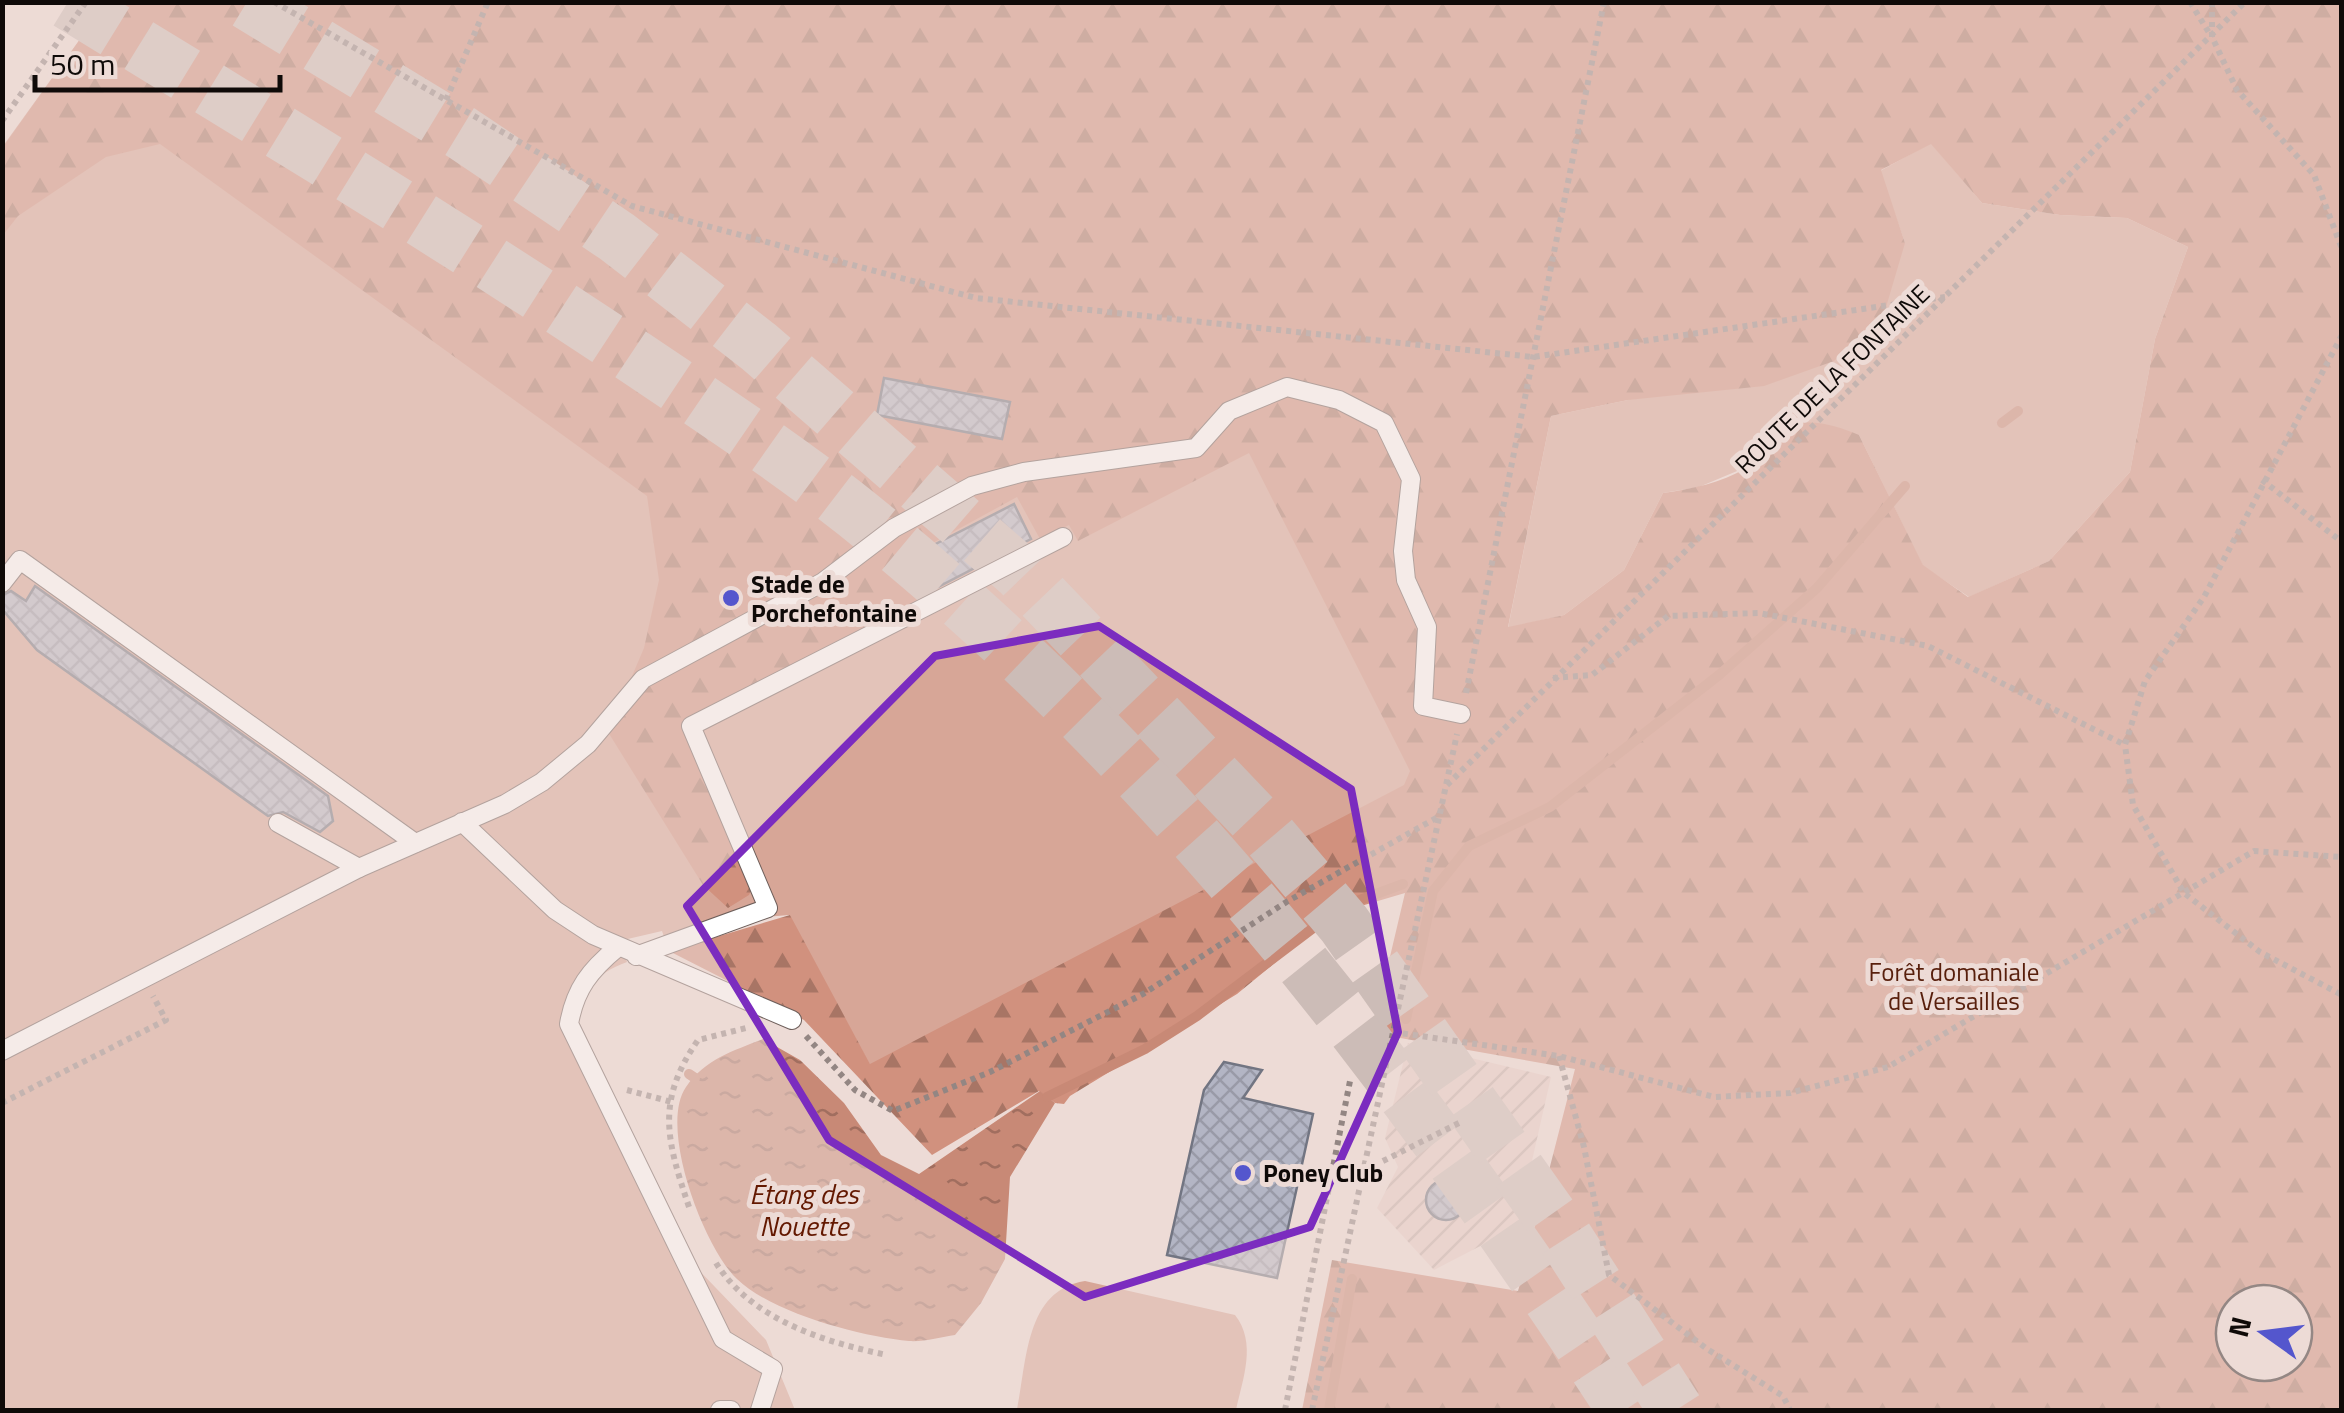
<svg xmlns="http://www.w3.org/2000/svg" width="2344" height="1413" viewBox="0 0 2344 1413" font-family="'Titillium Web',sans-serif">
	<style>
		.industrial { fill: url(#industrial-furrows) }
		.green { fill: #d7a697 }
		.forest { fill: url(#forest-firs); fill-rule: evenodd }
		.water { fill: url(#water-ripples) }
		.lines { fill: none; stroke-linecap: round; stroke-linejoin: round }
		.stream { stroke: #c88976; stroke-width: 10 }
		.building { fill: url(#building-cross-hatch); stroke: #727582; stroke-width: 2.5 }
		.highway-tunnel { stroke: #ccbcb7; stroke-width: 55; stroke-dasharray: 55 28; stroke-linecap: butt }
		.lane-casing { stroke: #6e5f5b; stroke-width: 20 }
		.path { stroke: #938683; stroke-width: 6; stroke-dasharray: 5 5; stroke-linecap: butt }
		.lane { stroke: #fff; stroke-width: 18 }
		.marked { fill: none; stroke: #7b2cbf; stroke-width: 8; stroke-linejoin: round }
		.poi-dot { fill: #5456cd; stroke: #eddbd6; stroke-width: 4 }
		.labels { text-anchor: middle; dominant-baseline: central; stroke-width: 10; stroke-linejoin: round; paint-order: stroke }
		.street-label { font-size: 25px; fill: #0f0a08; stroke: #eddbd6 }
		.poi-label { font-size: 25px; font-weight: bold; fill: #0f0a08; stroke: #eddbd6; text-anchor: start }
		.park-label { font-size: 25px; fill: #581f0c; stroke: #eddbd6 }
		.water-label { font-size: 28px; font-style: italic; fill: #631800; stroke: #eddbd6 }
	</style>
	<defs>
		<pattern id="industrial-furrows" width="10" height="10" patternUnits="userSpaceOnUse" patternTransform="scale(2.5)"><rect width="10" height="10" fill="#e7cdc5"/><path d="M-1 1l2-2M0 10L10 0M9 11l2-2" fill="none" stroke="#c5afa8"/></pattern>
		<pattern id="forest-firs" width="22" height="20" patternUnits="userSpaceOnUse" patternTransform="scale(2.5)"><rect width="22" height="20" fill="#d1917e"/><path d="M5 1l3.5 6h-7zM16 11l3.5 6h-7z" fill="#a87565"/></pattern>
		<pattern id="water-ripples" width="26" height="14" patternUnits="userSpaceOnUse" patternTransform="scale(2.5)"><rect width="26" height="14" fill="#c88976"/><path d="M2 4q2-2 4 0t4 0M15 11q2-2 4 0t4 0" fill="none" stroke="#a16e5f"/></pattern>
		<pattern id="building-cross-hatch" width="8" height="8" patternUnits="userSpaceOnUse" patternTransform="scale(2.5)"><rect width="8" height="8" fill="#b3b5c4"/><path d="M0 0l8 8M0 8l8-8" fill="none" stroke="#999aa7"/></pattern>
	</defs>
	<rect width="100%" height="100%" fill="#eddbd6"/>
	<polygon class="industrial" points="1408,1043 1551,1077 1517,1227 1434,1270 1377,1208 1398,1167 1385,1138"/>
	<g class="green">
		<path d="M106,3H206L1494,396L1424,800L870,1065L789,915L752,918L669,951L662,931L619,941L627,962C589,977 588,987 578,1025L691,1262L766,1340L795,1410H3V146Z"/>
		<polygon points="1931,143 1982,203 2060,215 2127,218 2188,247 2155,339 2130,472 2049,561 1969,597 1923,566 1859,435 1769,438 1749,466 1699,487 1663,493 1624,570 1564,615 1508,628 1551,416 1628,400 1905,243 1880,171"/>
		<path d="M1085,1281L1235,1315C1257,1343 1243,1378 1236,1410H1017C1027,1362 1025,1290 1085,1281Z"/>
	</g>
	<path class="forest" d="M106,3H2341V1410H1302L1332,1260L1518,1291L1575,1069L1372,1033L1405,893L1334,914L1237,994L1070,1096L1064,1104L1055,1103L1039,1091L932,1155L804,1020L669,951L790,915L870,1064L1404,785L1410,771L1249,453L1078,541L1069,525L1040,539L1017,497L909,556L916,569L909,575L920,599L687,722L762,868L749,895L728,908L703,885L608,732L644,648L659,580L647,496L160,144L106,157L18,216L3,235V147ZM1931,144L1982,203L2060,215L2127,218L2188,247L2155,339L2130,472L2049,561L1968,597L1923,565L1859,435C1829,422 1796,414 1770,437C1760,446 1757,461 1746,468C1721,483 1691,489 1663,493L1624,570L1564,615L1508,627L1551,416L1628,400L1764,386L1834,361L1884,314L1905,243L1881,170ZM2234,1303H2294V1363H2234Z"/>
	<path class="water" d="M763,1039L800,1060L844,1103L881,1155L919,1174L1040,1091L1055,1103L1010,1177L1005,1259L981,1303L955,1335C941,1337 924,1342 909,1341C862,1337 772,1313 737,1279C704,1248 658,1127 686,1087C705,1059 733,1051 763,1039Z"/>
	<g class="lines">
		<g class="stream">
			<polyline points="2002,423 2018,411"/>
			<polyline points="1406,1019 1433,891 1469,846 1550,807 1719,675 1817,588 1905,486"/>
			<polyline points="689,1074 695,1078"/>
			<polyline points="1047,1097 1145,1049 1197,1016 1341,907 1403,884"/>
			<polyline points="1329,1410 1352,1279"/>
		</g>
	</g>
	<g class="building">
		<polygon points="884,378 1010,402 1002,439 877,415"/>
		<polygon points="1014,504 1031,539 936,588 918,553"/>
		<polygon points="35,586 328,796 333,821 320,832 283,812 268,816 37,650 2,609 2,595 11,591 26,601"/>
		<polygon points="1224,1062 1262,1070 1243,1098 1313,1114 1277,1278 1167,1255 1204,1090"/>
		<circle cx="1446" cy="1200" r="20"/>
	</g>
	<g class="lines">
		<g class="highway-tunnel">
			<path d="M68,2C251,115 432,223 612,342C694,397 779,452 857,514C1168,763 1408,1080 1625,1410"/>
			<polyline points="247,2 462,133 617,237 759,347 1020,573 1256,820 1344,924 1563,1234 1676,1410"/>
		</g>
		<g class="lane-casing">
			<g id="lane">
				<polyline points="2,583 20,560 415,843"/>
				<polyline points="462,822 555,910 593,935 792,1020"/>
				<polyline points="359,868 505,804 542,782 588,744 643,679 823,582 894,528 972,486 1024,472 1196,448 1229,411 1287,387 1339,400 1384,423 1411,479 1403,551 1406,580 1427,627 1423,706 1461,714"/>
				<path d="M618,947C590,970 575,989 569,1024L723,1339L773,1369L760,1410"/>
				<polyline points="636,956 768,908 691,726 1063,537"/>
				<polyline points="2,1051 359,868 278,823"/>
				<polyline points="720,1410 731,1410"/>
			</g>
		</g>
		<g class="path">
			<polyline points="274,2 632,206 976,298 1533,357 1945,297"/>
			<polyline points="2190,2 2211,36"/>
			<polyline points="2212,2 2212,37 2237,90 2314,175 2342,249"/>
			<polyline points="446,100 488,2"/>
			<polyline points="2,121 86,2"/>
			<polyline points="2342,335 2204,597 2145,681 2125,745 2133,805 2184,893 2260,952 2342,995"/>
			<polyline points="2262,480 2342,542"/>
			<polyline points="1553,678 1592,675 1668,616 1759,613 1928,646 2125,745"/>
			<polyline points="1466,693 1604,2"/>
			<polyline points="1447,785 2245,2"/>
			<polyline points="1393,1032 1559,1056 1714,1097 1790,1093 1888,1067 2254,851 2342,857"/>
			<polyline points="806,1036 855,1090 893,1111 990,1072 1143,994 1288,901 1438,817"/>
			<polyline points="1559,1056 1584,1147 1609,1275 1707,1349 1783,1396 1790,1410"/>
			<polyline points="627,1090 672,1102"/>
			<polyline points="2,1103 166,1020 153,996"/>
			<polyline points="1365,1170 1461,1122"/>
			<path d="M689,1207C667,1141 655,1102 698,1040L746,1028"/>
			<path d="M716,1263C752,1320 824,1342 887,1355"/>
			<polyline points="1285,1410 1350,1081"/>
			<polyline points="1312,1410 1457,734"/>
		</g>
		<use href="#lane" class="lane"/>
	</g>
	<path d="M0 0H2344V1413H0ZM1099,626L1351,789L1398,1032L1310,1227L1085,1297L829,1140L687,906L935,656Z" fill="#eddbd6" fill-opacity=".55" fill-rule="evenodd"/>
	<path class="marked" d="M1099,626L1351,789L1398,1032L1310,1227L1085,1297L829,1140L687,906L935,656Z"/>
	<g class="poi-dot">
		<circle cx="731" cy="598" r="10"/>
		<circle cx="1243" cy="1173" r="10"/>
	</g>
	<g class="labels">
		<g class="street-label">
			<text transform="translate(1832 379) rotate(-44)">ROUTE DE LA FONTAINE</text>
		</g>
		<g class="poi-label">
			<text x="751" y="584">Stade de<tspan x="751" dy="29">Porchefontaine</tspan></text>
			<text x="1263" y="1173">Poney Club</text>
		</g>
		<g class="park-label">
			<text x="1954" y="972">Forêt domaniale<tspan x="1954" dy="29">de Versailles</tspan></text>
		</g>
		<g class="water-label">
			<text x="804" y="1193">Étang des<tspan x="804" dy="32">Nouette</tspan></text>
		</g>
	</g>
	<rect width="2344" height="1413" fill="none" stroke="#0f0a08" stroke-width="10"/>
	<g transform="translate(2264 1333) rotate(284)"><circle r="48" fill="#eddbd6" stroke="#948784" stroke-width="2.5"/>
	<path d="M0-8L18 38L0 25L-18 38Z" fill="#5456cd"/>
	<text y="-15" font-size="28" font-weight="bold" text-anchor="middle" fill="#0f0a08">N</text>
	</g>
	<path d="M35 75v15h245v-15" fill="none" stroke="#0f0a08" stroke-width="5"/>
	<text x="50" y="75" font-size="30" fill="#0f0a08" stroke="#eddbd6" stroke-width="8" paint-order="stroke">50 m</text>
</svg>
